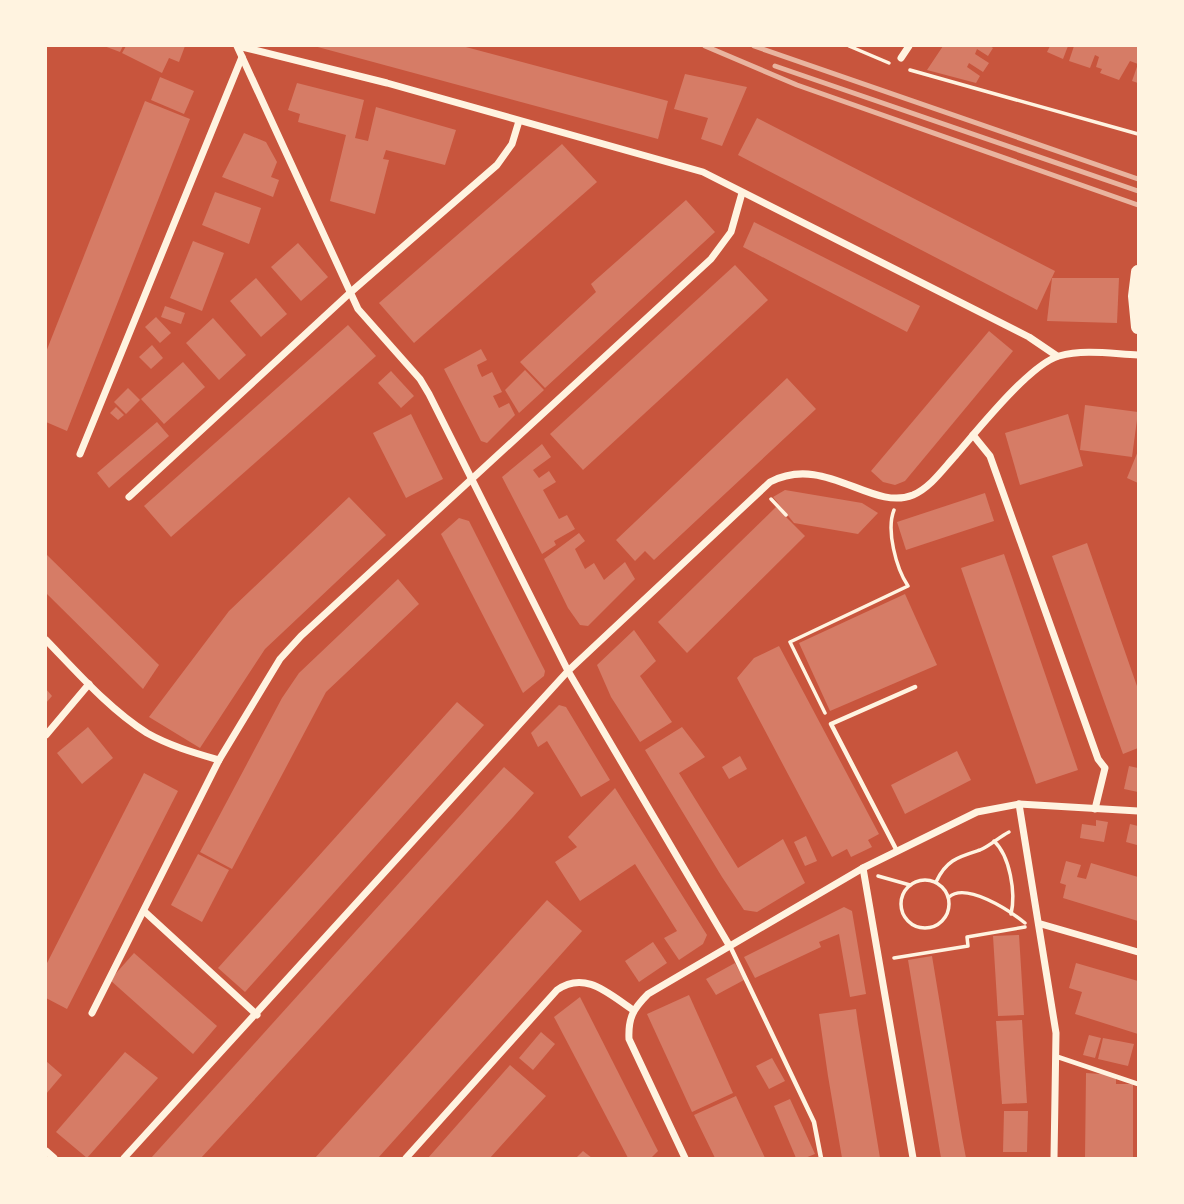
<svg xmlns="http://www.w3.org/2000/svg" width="1184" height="1204" viewBox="0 0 1184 1204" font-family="Figtree,sans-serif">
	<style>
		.building { fill: #d67c66 }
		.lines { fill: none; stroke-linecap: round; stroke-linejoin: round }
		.path { stroke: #fff3e0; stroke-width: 3.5 }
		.service { stroke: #fff3e0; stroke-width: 4.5 }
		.minor { stroke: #fff3e0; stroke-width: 7 }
		.secondary { stroke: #fff3e0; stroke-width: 14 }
		.rail { stroke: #e9b49f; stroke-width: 5 }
	</style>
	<rect width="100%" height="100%" fill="#c8553d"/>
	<g class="building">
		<polygon points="104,46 123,46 120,52"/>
		<polygon points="126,46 185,46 179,62 169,58 162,73 122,53"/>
		<polygon points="314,46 462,46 668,101 658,139"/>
		<polygon points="943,46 990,46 993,48 988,56 977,49 975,54 989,63 983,72 969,63 967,67 980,76 976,83 927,70"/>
		<polygon points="1050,46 1068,46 1063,59 1047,52"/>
		<polygon points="1074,46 1138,46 1138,64 1130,61 1119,80 1100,73 1102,69 1096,67 1099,57 1095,55 1090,68 1069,61"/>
		<polygon points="1138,64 1138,83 1132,81"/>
		<polygon points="685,74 747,87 722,146 701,139 708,118 674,109"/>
		<polygon points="160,77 194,91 184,114 151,100"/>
		<polygon points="297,83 364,100 355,138 368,141 376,107 456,130 445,165 386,150 383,159 389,160 375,214 330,201 346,135 298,122 300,114 288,110"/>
		<polygon points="145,101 190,119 67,431 46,422 46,352"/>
		<polygon points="757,118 1055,271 1037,310 738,155"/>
		<polygon points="244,133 266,142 277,162 271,177 279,180 273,197 222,177"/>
		<polygon points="562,144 597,182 414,343 379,303"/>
		<polygon points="215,192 261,208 249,244 202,225"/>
		<polygon points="686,200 715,232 545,388 520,362 596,292 591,284"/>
		<polygon points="754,222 920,306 907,332 743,247"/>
		<polygon points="193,241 224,253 202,311 170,298"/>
		<polygon points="298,243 328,277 301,301 271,267"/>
		<polygon points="735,265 768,300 583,470 550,434"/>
		<polygon points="256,278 287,314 261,337 230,301"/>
		<polygon points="1052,278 1119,278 1117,323 1047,321"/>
		<polygon points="165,306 185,313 181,324 161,317"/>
		<polygon points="156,317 171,333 160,343 145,327"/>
		<polygon points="213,318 246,355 219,380 186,343"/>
		<polygon points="348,325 376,356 171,537 144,506"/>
		<polygon points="989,331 1013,351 905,481 895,485 883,482 871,471"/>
		<polygon points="152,345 163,358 151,369 139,357"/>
		<polygon points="481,349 487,360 477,365 479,371 482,377 492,372 502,392 493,396 499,408 509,403 515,415 487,443 481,441 444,369"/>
		<polygon points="183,362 205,387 164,424 141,399"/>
		<polygon points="525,370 544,390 519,413 505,390"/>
		<polygon points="391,371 414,396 401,408 378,383"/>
		<polygon points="787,378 816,409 654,560 645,551 635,561 616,540"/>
		<polygon points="128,388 140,400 126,414 114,402"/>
		<polygon points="1085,405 1138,412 1132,457 1080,450"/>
		<polygon points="116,407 124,415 118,420 110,413"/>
		<polygon points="411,414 443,479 406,498 373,433"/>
		<polygon points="1068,414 1083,466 1020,485 1005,433"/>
		<polygon points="157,422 169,436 109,488 97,473"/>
		<polygon points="542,444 551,457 533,470 539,478 549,471 556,482 543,490 559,519 567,515 575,529 554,541 556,545 542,554 502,477"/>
		<polygon points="1138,451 1138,483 1127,478"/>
		<polygon points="785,490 862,503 878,513 858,534 794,523 773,497"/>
		<polygon points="985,493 994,521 906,550 897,522"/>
		<polygon points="349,497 386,535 265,649 200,748 149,717 229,611"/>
		<polygon points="776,507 805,536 687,653 658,622"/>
		<polygon points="459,518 469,521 545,671 544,676 523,693 441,534"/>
		<polygon points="579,533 585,541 575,549 585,569 594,563 604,580 625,562 635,579 588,626 580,625 568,608 544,559"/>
		<polygon points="1087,543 1138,689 1138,748 1123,754 1052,556"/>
		<polygon points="46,554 159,665 143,689 46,593"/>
		<polygon points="1004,554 1078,770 1036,784 961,568"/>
		<polygon points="398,579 419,604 326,692 232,869 200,852 282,698 299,673"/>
		<polygon points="905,594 937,665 830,711 799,643"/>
		<polygon points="634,630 656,661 640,676 672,722 640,742 611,697 597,665"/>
		<polygon points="779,646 879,834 868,840 872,847 851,857 847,849 832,857 737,678 754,658"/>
		<polygon points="46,689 52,696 46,703"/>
		<polygon points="457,702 484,725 245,992 218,968"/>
		<polygon points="559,705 566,707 610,780 581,797 547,741 538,747 531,733"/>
		<polygon points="88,727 113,758 82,784 57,753"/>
		<polygon points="682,727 705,757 679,773 738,868 783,839 805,883 757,912 744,910 722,877 645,750"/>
		<polygon points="957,751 971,780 905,814 891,785"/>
		<polygon points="740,756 747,769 729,779 722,767"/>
		<polygon points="1129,766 1138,768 1138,792 1124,789"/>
		<polygon points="504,767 534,793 513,817 201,1158 151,1158"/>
		<polygon points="144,773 178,791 67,1009 46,998 46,965"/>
		<polygon points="615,788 707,935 703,944 679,960 664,938 677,931 635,864 580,901 555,862 577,847 568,837"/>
		<polygon points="1096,820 1108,822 1104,842 1080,838 1082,824 1096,826"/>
		<polygon points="1130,824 1138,826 1137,845 1126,842"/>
		<polygon points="806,836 817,861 805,866 794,842"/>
		<polygon points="198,854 229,870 202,922 171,905"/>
		<polygon points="1066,861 1081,865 1077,877 1086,879 1091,863 1138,877 1138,921 1063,898 1066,885 1060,883"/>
		<polygon points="547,900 582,931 504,1018 378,1158 315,1158"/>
		<polygon points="844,907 852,911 866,994 850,997 839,934 819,942 821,947 755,978 744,957"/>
		<polygon points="1019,935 1024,1015 998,1016 993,936"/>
		<polygon points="653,942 667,963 639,982 625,961"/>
		<polygon points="134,953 217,1026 193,1054 110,980"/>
		<polygon points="932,956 962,1137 966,1158 941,1158 908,960"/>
		<polygon points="735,963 744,980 716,995 706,979"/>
		<polygon points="1076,963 1138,981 1138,1034 1075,1014 1082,992 1069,988"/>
		<polygon points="689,995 733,1093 692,1112 647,1014"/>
		<polygon points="580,997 658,1151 651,1158 628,1158 554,1017"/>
		<polygon points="856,1009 858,1024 880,1158 842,1158 828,1076 819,1014"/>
		<polygon points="1022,1020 1027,1103 1002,1104 996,1021"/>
		<polygon points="541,1032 555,1044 533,1070 519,1058"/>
		<polygon points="1089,1035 1101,1038 1095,1058 1083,1055"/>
		<polygon points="1103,1038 1134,1044 1128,1066 1098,1059"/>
		<polygon points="125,1052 158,1078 87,1158 56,1132"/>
		<polygon points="772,1058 785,1081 769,1089 756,1066"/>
		<polygon points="46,1061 62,1075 46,1094"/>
		<polygon points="510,1065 546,1096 526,1118 490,1158 428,1158"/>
		<polygon points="1086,1073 1116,1075 1116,1084 1133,1084 1133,1158 1085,1158"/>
		<polygon points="736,1096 742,1109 765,1158 715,1158 694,1115"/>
		<polygon points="790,1099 815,1154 805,1158 796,1158 774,1106"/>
		<polygon points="1004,1111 1028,1111 1027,1152 1003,1152"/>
		<polygon points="583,1151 592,1158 576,1158"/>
	</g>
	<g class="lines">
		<g class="path">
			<polyline points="849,46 889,63"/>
			<polyline points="910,70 1138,134"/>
			<polyline points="771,499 786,515"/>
			<path d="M825,713L790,642L908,586C896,568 886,530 894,510"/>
			<path d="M994,841C1010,856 1016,893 1011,914"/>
			<polyline points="878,876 910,885"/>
			<circle cx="925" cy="904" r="24"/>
			<path d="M936,882C946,860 958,857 980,850C990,846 999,837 1009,832"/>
			<path d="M949,897C966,882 1009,910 1025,923"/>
			<polyline points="894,958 968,946 967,937 1025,927"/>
		</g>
		<g class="service">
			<polyline points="897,851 831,724 915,687"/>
			<polyline points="730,946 814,1122 821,1158"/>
			<polyline points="1058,1057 1138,1084"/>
		</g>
		<g class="minor">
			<polyline points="237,46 358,309 420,379 429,394 568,671 729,945"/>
			<polyline points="238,46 387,83 703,172 1029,337 1057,356"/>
			<polyline points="901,58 909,46"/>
			<polyline points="973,435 990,456 1098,759 1105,768 1095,809"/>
			<polyline points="80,454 242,57"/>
			<polyline points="129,497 352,291 497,165 512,144 519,121"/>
			<path d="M46,640C77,672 109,709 147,733C170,746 195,753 219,760"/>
			<polyline points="46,735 89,684"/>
			<polyline points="1019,804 1056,1033 1054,1158"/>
			<polyline points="863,868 913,1158"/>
			<polyline points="145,912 257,1015"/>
			<polyline points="1041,924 1138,952"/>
			<polyline points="92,1013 219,760 280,659 301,636 711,259 731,232 742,193"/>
			<polyline points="46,1151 54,1158"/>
			<path d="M124,1158L568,671L770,482C825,453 872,512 913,495C931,487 943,469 956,455C977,431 1030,364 1059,356C1084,349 1113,354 1138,355"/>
			<path d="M406,1158L557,990C585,970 609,994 633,1010"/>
			<path d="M685,1158L629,1039C628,1018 633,1009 648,994L863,868L977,812L1019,804L1138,811"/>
		</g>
		<polyline class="secondary" points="1138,272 1135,296 1138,327"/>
		<g class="rail">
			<polyline points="705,46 797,85 1138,205"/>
			<polyline points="754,46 1138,179"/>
			<polyline points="775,66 1138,191"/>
		</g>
	</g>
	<rect width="1184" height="1204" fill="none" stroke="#fff3e0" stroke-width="94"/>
</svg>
